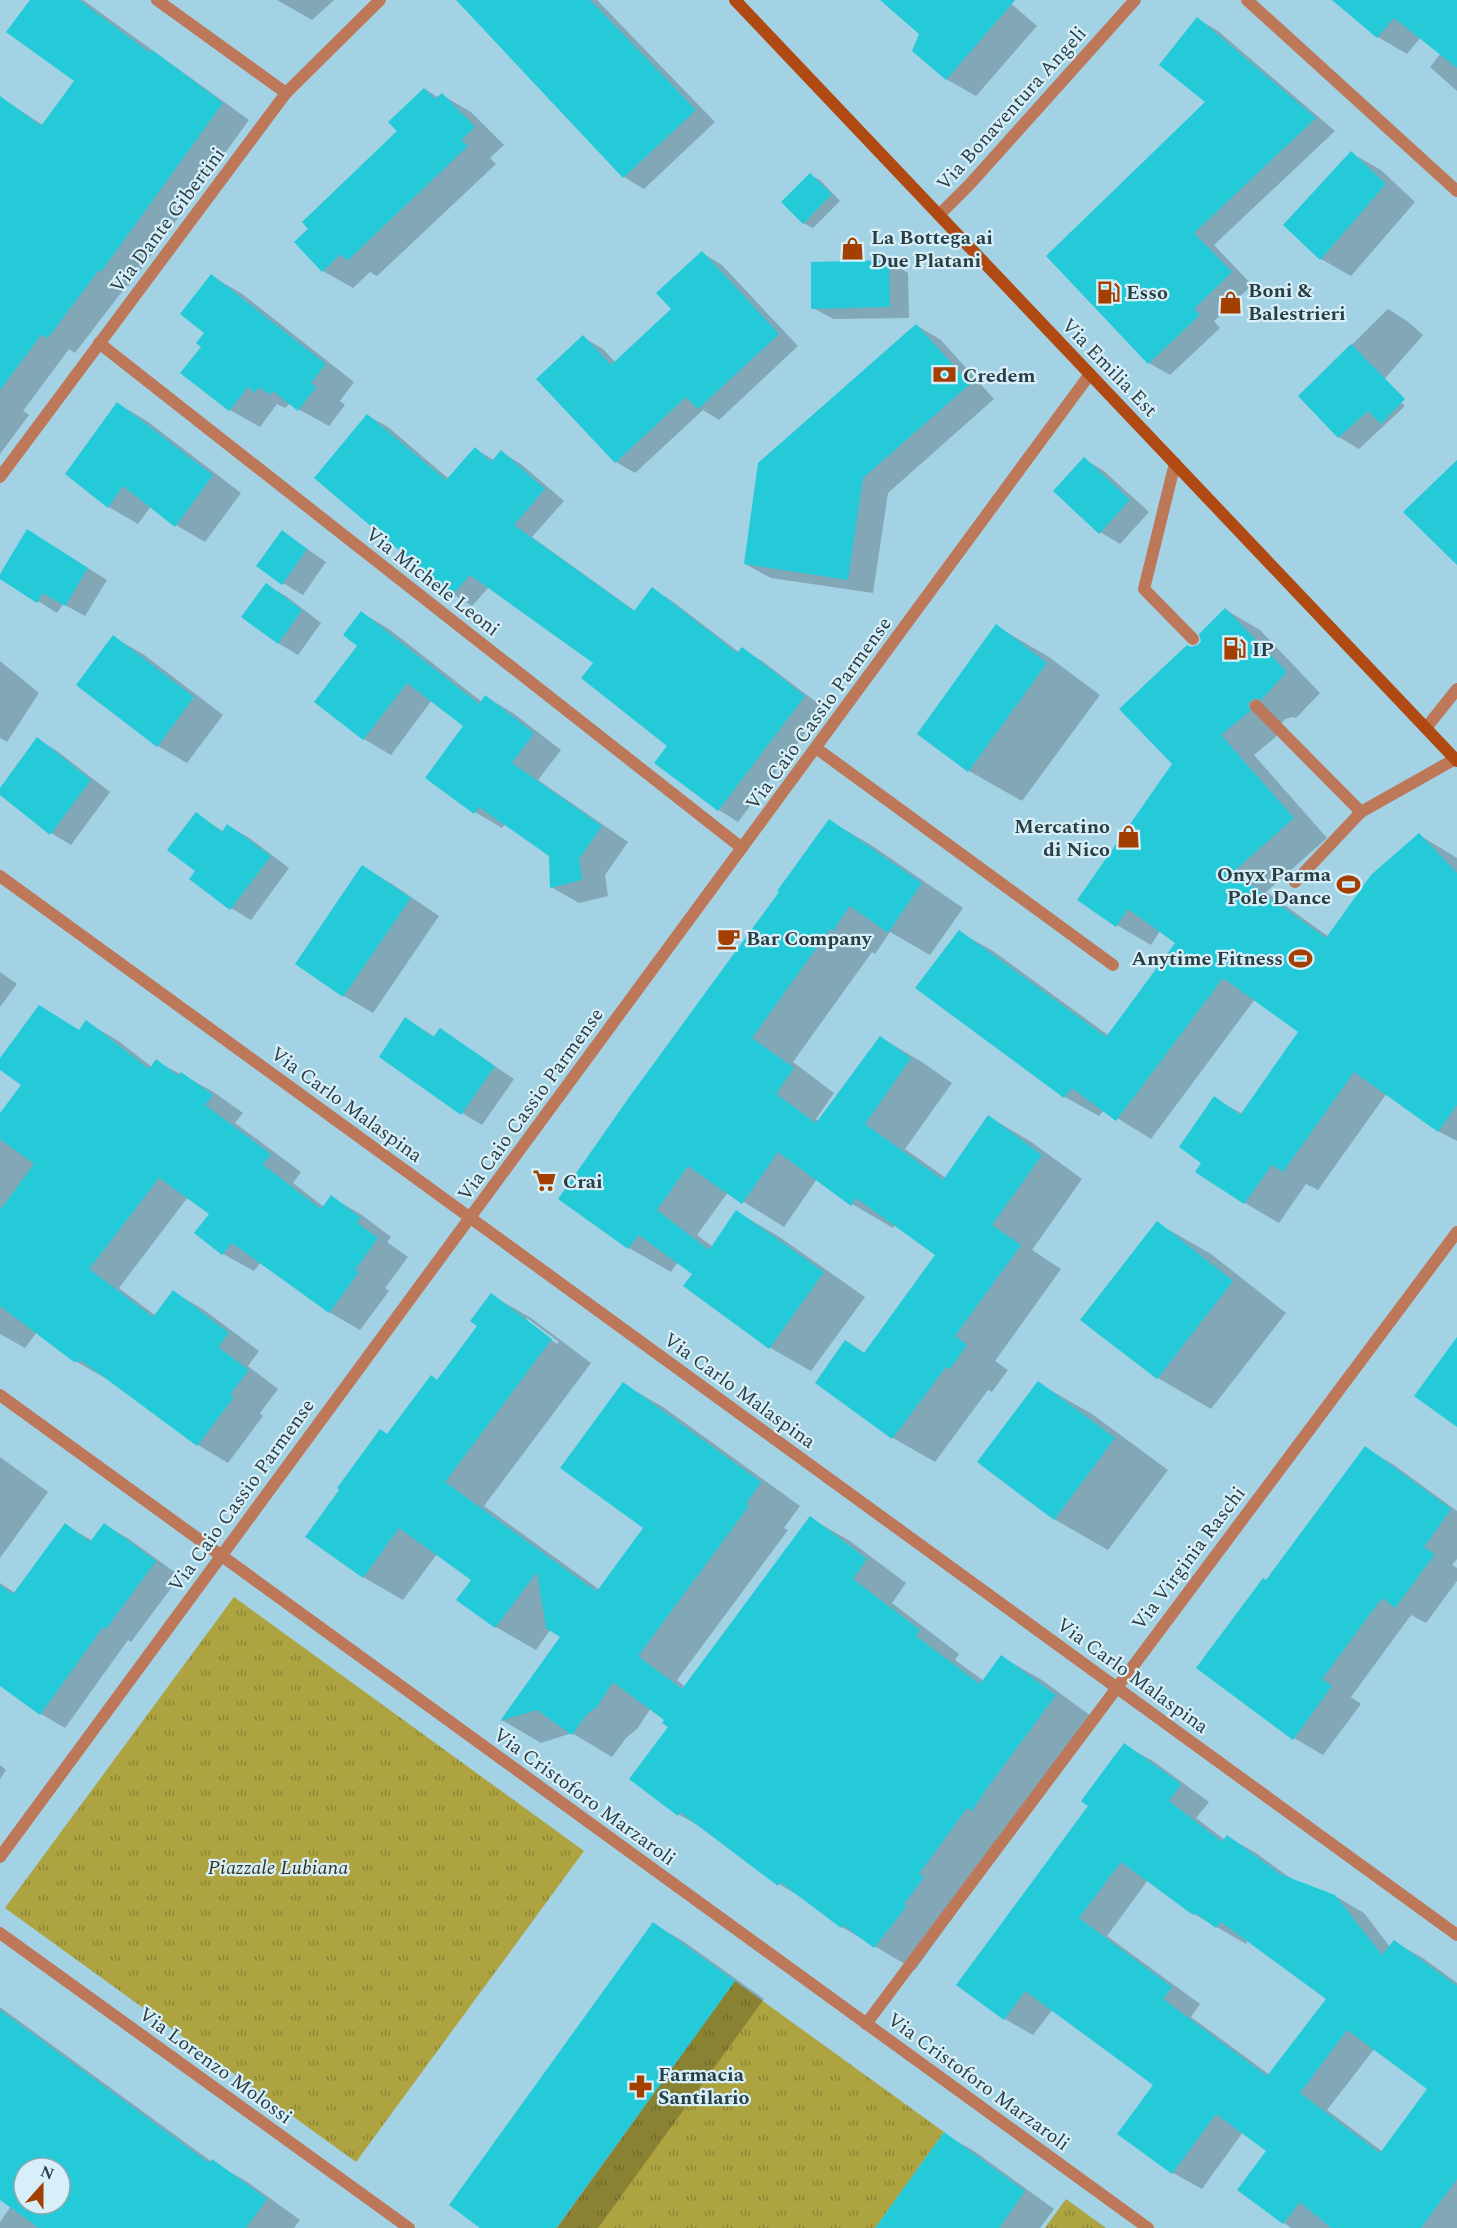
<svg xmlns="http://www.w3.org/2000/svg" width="1457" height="2228" viewBox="0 0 1457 2228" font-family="Spectral,serif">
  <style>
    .grass { fill: url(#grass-tufts) }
    .shadow { fill: #0003; fill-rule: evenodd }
    .building { fill: #24cad8; fill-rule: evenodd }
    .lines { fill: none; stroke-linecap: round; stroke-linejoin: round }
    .service { stroke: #bd785a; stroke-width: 12 }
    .minor { stroke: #bd785a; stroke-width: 12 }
    .secondary { stroke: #b04a12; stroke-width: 12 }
    .labels { text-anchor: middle; stroke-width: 4.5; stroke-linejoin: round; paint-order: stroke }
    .street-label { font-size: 20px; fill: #2a3e45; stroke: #d7eff8 }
    .poi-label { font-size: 20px; font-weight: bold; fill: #2a3e45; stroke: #d7eff8; text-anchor: start }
    .park-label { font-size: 20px; font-style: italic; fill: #34321c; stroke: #d7eff8 }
  </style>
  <defs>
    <pattern id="grass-tufts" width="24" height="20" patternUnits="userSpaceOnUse" patternTransform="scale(1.5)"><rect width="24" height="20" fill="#ada340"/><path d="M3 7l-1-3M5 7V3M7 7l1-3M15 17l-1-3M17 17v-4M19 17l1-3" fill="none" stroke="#8d8637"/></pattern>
  </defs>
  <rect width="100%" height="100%" fill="#a3d2e5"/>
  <!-- grass -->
  <g class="grass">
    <polygon points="234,1597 584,1851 356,2162 5,1908"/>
    <polygon points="735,1981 944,2132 875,2228 557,2228"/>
    <polygon points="1066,2199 1106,2228 1045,2228"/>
  </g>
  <!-- shadow -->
  <g class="shadow">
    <polygon points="32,0 83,0 249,120 129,286 127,285 75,353 69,349 23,411 29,415 0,454 0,97 44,126 76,81"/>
    <polygon points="277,0 334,0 312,20"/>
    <polygon points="476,0 597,0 715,122 644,189 624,177 466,9"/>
    <polygon points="882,0 1007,0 1037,26 976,96 946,79 921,34"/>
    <polygon points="1334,0 1457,0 1457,91 1430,67 1441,53 1421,37 1407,54 1378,37"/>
    <polygon points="1198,19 1218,31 1335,131 1214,245 1252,285 1214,321 1220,328 1170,375 1149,363 1048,256 1208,102"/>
    <polygon points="425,89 439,98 442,95 471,112 504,145 490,158 496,164 377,276 370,272 353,288 323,271 296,242 399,131"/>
    <polygon points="1351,153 1381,170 1415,202 1351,276 1321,259 1285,225"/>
    <polygon points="810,175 820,180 840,201 813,228 803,223"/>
    <polygon points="702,253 722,265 798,346 719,420 703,410 635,473 616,462 583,337 603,349 616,363 673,309"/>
    <polygon points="888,261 908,273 909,318 833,319 813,308"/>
    <polygon points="211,276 241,293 354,382 340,401 345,405 329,426 289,404 285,408 277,404 260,427 230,410 182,373 203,347"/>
    <polygon points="1388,309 1407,321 1423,335 1381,383 1405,406 1359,449 1339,437 1300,396"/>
    <polygon points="916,325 941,340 994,399 888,493 873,593 771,578 745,564"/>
    <polygon points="118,404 147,421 241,493 205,542 176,525 151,506 138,524 109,507"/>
    <polygon points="368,416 388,427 449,479 475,449 494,460 501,452 521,464 564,501 532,537 635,611 653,589 672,601 740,653 742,649 762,661 824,708 738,822 719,810 669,745 595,663 489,587 472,606 453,594"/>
    <polygon points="1084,459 1104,471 1149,512 1120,544 1100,532"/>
    <polygon points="283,532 326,562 303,595 283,583"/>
    <polygon points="48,543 107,580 85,616 63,604 57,613 0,577"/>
    <polygon points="266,585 286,596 321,623 298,655 278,643"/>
    <polygon points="1226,610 1260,630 1320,693 1296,718 1293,717 1285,719 1281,724 1283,731 1254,755 1327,838 1266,892 1329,937 1419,835 1457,858 1457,1141 1438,1131 1387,1093 1318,1190 1306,1184 1279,1223 1245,1203 1203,1163 1215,1098 1242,1114 1300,1031 1255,999 1151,1139 1104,1110 1099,1116 1065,1097 959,932 993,951 1108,1035 1177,943 1160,931 1151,945 1117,925 1174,764 1191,649 1199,647"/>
    <polygon points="362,613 389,629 482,702 486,697 513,713 561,750 538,780 628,842 605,875 608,896 579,903 551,887 550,856 505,824 502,828 475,812 428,777 465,726 432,700 391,755 364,739 359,646"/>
    <polygon points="996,626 1049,657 1100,695 1022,801 969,771"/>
    <polygon points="113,637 143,654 223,715 187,763 158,746 78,685"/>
    <polygon points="0,661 39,693 7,742 0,738"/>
    <polygon points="38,739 57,751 110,792 71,845 51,833"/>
    <polygon points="196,814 224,832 228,826 248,837 289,868 251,920 231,908 197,871"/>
    <polygon points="830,821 871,845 963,908 930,955 890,932 875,954 872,952 793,1062 834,1093 816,1119 819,1121 881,1038 922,1062 952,1083 905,1149 946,1178 989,1117 1030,1141 1082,1179 1032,1250 1061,1269 995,1361 1008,1370 992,1392 988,1390 935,1462 893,1438 817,1382 846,1342 865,1353 937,1255 895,1224 893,1228 852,1204 817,1179 784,1227 728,1192 697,1235 713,1247 737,1212 778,1236 865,1297 811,1371 769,1347 694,1273 678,1262 671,1272 629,1248 560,1198 781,892"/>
    <polygon points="363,867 392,884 439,916 373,1013 344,996 297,964"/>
    <polygon points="0,972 17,984 0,1007"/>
    <polygon points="40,1007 80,1031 86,1022 117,1040 152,1067 156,1061 212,1091 243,1113 235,1123 301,1172 293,1183 324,1207 331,1197 362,1215 391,1237 387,1242 408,1257 385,1288 389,1291 360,1330 329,1312 261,1262 254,1271 223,1254 196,1233 211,1214 188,1197 119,1288 156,1316 174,1292 204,1310 259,1351 248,1366 278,1389 260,1413 263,1416 228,1463 198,1445 107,1379 75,1361 37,1332 25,1348 0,1334 0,1116 23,1085 0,1068 0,1061"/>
    <polygon points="406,1019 435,1037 440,1030 514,1079 482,1125 462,1113"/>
    <polygon points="1157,1223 1211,1254 1286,1313 1211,1409 1158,1378 1082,1320"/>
    <path d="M 491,1295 L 531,1318 L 591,1363 L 484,1506 L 600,1590 L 645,1528 L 623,1384 L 663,1407 L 800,1506 L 784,1528 L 788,1530 L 677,1680 L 685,1687 L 810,1518 L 850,1541 L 906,1583 L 892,1603 L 959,1654 L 955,1660 L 984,1681 L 1002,1657 L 1042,1680 L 1095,1719 L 915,1970 L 842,1927 L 809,1902 L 779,1884 L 708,1831 L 678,1814 L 670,1727 L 666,1719 L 651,1708 L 637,1729 L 626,1738 L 612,1757 L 572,1733 L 541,1743 L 502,1720 L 562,1637 L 551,1629 L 536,1650 L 496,1627 L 458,1600 L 473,1580 L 437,1554 L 403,1600 L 363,1577 L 388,1435 L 438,1381 L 479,1326 ZM 527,1318 L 559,1342 L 557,1344 L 527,1322 Z"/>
    <polygon points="1038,1383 1092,1414 1168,1470 1108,1550 1054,1519"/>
    <polygon points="1365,1448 1394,1465 1457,1511 1457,1559 1452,1565 1457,1568 1457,1581 1426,1623 1411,1615 1351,1697 1361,1704 1323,1755 1294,1738 1266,1582"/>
    <polygon points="0,1457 48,1492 0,1558"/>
    <polygon points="65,1525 93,1541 105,1525 129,1539 180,1576 131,1642 128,1640 65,1728 41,1714 0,1684 0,1583 15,1593"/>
    <path d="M 1124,1745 L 1153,1761 L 1209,1802 L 1196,1818 L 1225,1840 L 1228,1837 L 1256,1853 L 1293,1880 L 1335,1896 L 1364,1913 L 1390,1947 L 1394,1942 L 1423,1958 L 1457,1983 L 1457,2228 L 1291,2228 L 1239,2189 L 1268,2150 L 1243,2132 L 1202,2189 L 1173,2173 L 1119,2134 L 1155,2084 L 1053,2009 L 1033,2035 L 1005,2019 L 1090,1806 ZM 1148,1880 L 1194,1914 L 1246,1944 L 1248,1940 L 1328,1999 L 1270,2075 L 1191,2017 L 1200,2004 L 1107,1936 ZM 1375,2048 L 1430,2089 L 1383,2152 L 1327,2110 Z"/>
    <polygon points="0,1765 6,1770 0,1779"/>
    <polygon points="653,1924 683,1941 764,1999 598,2228 482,2228"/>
    <path d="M 0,2007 L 212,2162 L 246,2181 L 300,2220 L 294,2228 L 0,2228 L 0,2222 L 11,2206 L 0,2198 ZM 24,2168 L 60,2168 L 60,2204 L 24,2204 Z"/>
    <polygon points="944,2134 974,2151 1054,2209 1040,2228 876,2228"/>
  </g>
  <!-- building -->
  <g class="building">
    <polygon points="30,0 79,0 150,53 152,50 223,103 101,272 99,270 47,339 42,334 0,390 0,96 41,126 74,81 6,32"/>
    <polygon points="456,0 590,0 696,110 623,178"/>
    <polygon points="880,0 1015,0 946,80 912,51 919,34"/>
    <polygon points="1332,0 1457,0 1457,68 1394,18 1377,38"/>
    <polygon points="1197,17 1316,118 1194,233 1232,272 1194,309 1200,315 1148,364 1046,256 1205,102 1159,65"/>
    <polygon points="424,88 435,99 442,93 475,127 461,140 468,146 347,261 341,254 322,272 294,242 308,229 302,222 397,131 388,122"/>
    <polygon points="1351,151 1386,184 1320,260 1283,225"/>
    <polygon points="810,173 832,194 803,224 781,202"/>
    <polygon points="702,251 779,334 698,409 686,397 615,463 536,379 583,335 611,365 671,309 656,293"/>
    <polygon points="889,260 890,307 811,309 811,262"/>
    <polygon points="211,274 326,364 311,383 316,387 298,411 273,391 270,395 259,387 255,393 248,387 229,411 180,373 201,347 196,343 204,333 180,314"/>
    <polygon points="916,324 970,384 863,478 848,580 744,564 758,463"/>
    <polygon points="1351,344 1405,399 1381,424 1368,411 1338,438 1298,396"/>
    <polygon points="117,402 213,475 175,527 123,486 108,508 65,474"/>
    <polygon points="367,414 446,480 475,447 491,462 501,450 545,489 514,525 634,611 652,587 737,653 742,647 805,696 718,811 654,763 667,746 581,678 593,663 470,575 452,595 314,478"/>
    <polygon points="1084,457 1130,500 1099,534 1053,491"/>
    <polygon points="1457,460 1457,565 1403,512"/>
    <polygon points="27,529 88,568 65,606 43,593 37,603 0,579 0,574"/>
    <polygon points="282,530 307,549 282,585 256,566"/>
    <polygon points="266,583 302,610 278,644 241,617"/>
    <polygon points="1225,608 1287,672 1261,700 1258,698 1251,700 1248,704 1250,711 1221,735 1294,818 1233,872 1326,938 1371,875 1419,833 1457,873 1457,1105 1438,1132 1354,1072 1283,1172 1272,1165 1244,1204 1195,1172 1201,1163 1179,1147 1214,1096 1240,1115 1298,1032 1223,978 1116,1121 1072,1088 1064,1098 915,988 959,930 1106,1037 1175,943 1128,909 1116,927 1077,900 1172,764 1119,709 1187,645 1191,647 1198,645 1201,641 1199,634"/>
    <polygon points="361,611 479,704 485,695 534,733 512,763 602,826 579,859 582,880 550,888 549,856 479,807 474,814 425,778 463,726 407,683 363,740 314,702 357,646 343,635"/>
    <polygon points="996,624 1047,663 968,772 917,734"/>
    <polygon points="113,635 194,697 157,747 76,685"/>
    <polygon points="37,737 91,780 50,835 0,795 0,788"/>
    <polygon points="196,812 222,832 227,824 271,856 230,910 189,879 195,871 167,850"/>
    <polygon points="829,819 922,883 888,933 850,906 833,931 830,929 752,1038 794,1068 776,1094 816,1123 880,1036 911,1058 865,1124 943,1180 988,1115 1042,1155 992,1225 1021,1245 955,1336 967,1345 950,1369 946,1367 892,1439 815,1383 845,1340 864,1353 935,1255 856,1198 851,1206 778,1152 742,1204 688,1166 657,1210 709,1250 736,1210 824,1272 769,1349 683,1286 692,1274 639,1235 628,1249 558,1199 630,1096 779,892 777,891"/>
    <polygon points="362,865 411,898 343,997 295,964"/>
    <polygon points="39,1005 79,1030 86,1020 149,1069 156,1059 178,1076 181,1072 213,1095 205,1105 271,1154 263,1165 321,1209 331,1195 361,1218 357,1223 378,1238 355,1270 359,1272 329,1313 232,1243 222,1255 194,1233 209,1214 159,1178 89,1269 153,1317 173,1290 229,1333 218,1347 249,1370 230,1394 234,1397 197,1446 82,1361 74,1362 0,1306 0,1210 34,1164 0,1139 0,1113 21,1085 0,1070 0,1058"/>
    <polygon points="405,1017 433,1037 440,1028 495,1066 461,1115 379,1057"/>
    <polygon points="1157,1221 1233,1281 1157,1379 1080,1320"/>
    <polygon points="491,1293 552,1339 445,1482 586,1584 597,1591 643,1528 560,1468 623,1382 761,1482 746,1504 749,1506 638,1656 682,1689 810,1516 867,1559 853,1579 920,1630 916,1636 980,1684 1001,1655 1056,1695 990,1784 972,1811 967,1808 919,1874 924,1877 904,1904 907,1906 874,1948 843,1925 841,1928 780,1882 778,1886 680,1812 678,1816 629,1779 668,1727 662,1723 664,1720 613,1682 597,1707 586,1715 572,1735 537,1710 500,1721 560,1637 546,1628 537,1572 495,1628 456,1600 471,1580 399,1528 363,1578 305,1537 339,1490 337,1488 380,1429 387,1434 431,1375 437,1380 477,1326 470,1321"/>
    <polygon points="1457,1337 1457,1427 1414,1396"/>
    <polygon points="1038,1381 1115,1438 1054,1520 977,1462"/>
    <polygon points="1365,1446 1451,1509 1424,1547 1435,1554 1395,1608 1382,1598 1322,1679 1332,1686 1293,1740 1196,1668 1263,1578 1266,1580"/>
    <polygon points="65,1523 90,1542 104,1523 156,1561 106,1629 103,1627 40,1715 0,1686 0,1585 13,1594"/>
    <path d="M 1124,1743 L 1181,1784 L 1169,1801 L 1222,1842 L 1227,1835 L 1280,1874 L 1335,1895 L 1382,1955 L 1394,1940 L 1457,1986 L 1457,2179 L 1421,2228 L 1331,2228 L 1300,2202 L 1283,2224 L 1237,2190 L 1266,2151 L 1216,2114 L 1172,2174 L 1117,2134 L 1153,2085 L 1025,1991 L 1004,2020 L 956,1985 L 1088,1806 L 1081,1801 ZM 1121,1862 L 1193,1915 L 1195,1913 L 1216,1928 L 1221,1922 L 1326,1999 L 1267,2076 L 1163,1999 L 1172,1987 L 1079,1918 ZM 1347,2030 L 1427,2089 L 1380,2153 L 1300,2093 Z"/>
    <polygon points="653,1922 735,1981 556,2228 480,2228 449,2205"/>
    <path d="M 0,2010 L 209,2163 L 212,2159 L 267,2199 L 246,2228 L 39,2228 L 0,2200 ZM 24,2168 L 60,2168 L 60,2204 L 24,2204 Z"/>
    <polygon points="944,2132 1025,2191 999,2228 875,2228"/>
  </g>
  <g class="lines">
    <!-- service -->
    <g class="service">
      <polyline points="1175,463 1144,589 1193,639"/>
      <polyline points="1256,706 1361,812 1455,759"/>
      <polyline points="1295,882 1361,812"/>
    </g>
    <!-- minor -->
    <g class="minor">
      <polyline points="157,0 286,93"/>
      <polyline points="1247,0 1457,191"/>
      <polyline points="939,215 970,184 1135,0"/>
      <polyline points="99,343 742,848"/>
      <polyline points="0,477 286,93 380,0"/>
      <polyline points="1426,728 1457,689"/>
      <polyline points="816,748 1113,965"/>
      <polyline points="0,876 1457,1935"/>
      <polyline points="0,1395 1148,2228"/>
      <polyline points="0,1857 1090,374"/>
      <polyline points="0,1933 409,2228"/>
      <polyline points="866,2024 1457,1232"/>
    </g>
    <!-- secondary -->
    <polyline class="secondary" points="735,0 1457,761"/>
  </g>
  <!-- icons -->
  <defs>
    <symbol id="shop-bare" viewBox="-9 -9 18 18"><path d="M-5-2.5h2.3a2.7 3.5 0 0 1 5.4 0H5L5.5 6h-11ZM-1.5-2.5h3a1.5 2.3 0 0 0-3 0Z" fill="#a23f01" stroke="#d7eff8" stroke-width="2.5" paint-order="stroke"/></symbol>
    <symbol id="fuel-bare" viewBox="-9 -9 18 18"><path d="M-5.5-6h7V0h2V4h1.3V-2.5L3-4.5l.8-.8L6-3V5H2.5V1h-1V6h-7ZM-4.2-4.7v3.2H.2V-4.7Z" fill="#a23f01" stroke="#d7eff8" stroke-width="2.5" paint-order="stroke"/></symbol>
    <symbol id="bank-bare" viewBox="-9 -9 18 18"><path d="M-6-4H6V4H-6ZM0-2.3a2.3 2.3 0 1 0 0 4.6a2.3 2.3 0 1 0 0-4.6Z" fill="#a23f01" stroke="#d7eff8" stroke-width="2.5" paint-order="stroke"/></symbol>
    <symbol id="stadium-bare" viewBox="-9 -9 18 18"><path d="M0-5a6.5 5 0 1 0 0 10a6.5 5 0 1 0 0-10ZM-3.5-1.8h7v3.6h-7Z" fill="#a23f01" stroke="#d7eff8" stroke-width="2.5" paint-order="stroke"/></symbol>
    <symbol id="cafe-bare" viewBox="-9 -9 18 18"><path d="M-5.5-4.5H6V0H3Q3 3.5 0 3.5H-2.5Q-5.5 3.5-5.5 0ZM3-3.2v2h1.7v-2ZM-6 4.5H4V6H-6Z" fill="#a23f01" stroke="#d7eff8" stroke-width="2.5" paint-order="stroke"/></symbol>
    <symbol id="supermarket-bare" viewBox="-9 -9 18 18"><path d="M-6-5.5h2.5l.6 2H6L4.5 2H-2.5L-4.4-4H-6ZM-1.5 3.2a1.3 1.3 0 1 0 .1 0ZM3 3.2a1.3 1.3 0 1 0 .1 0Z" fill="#a23f01" stroke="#d7eff8" stroke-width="2.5" paint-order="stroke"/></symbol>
    <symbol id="pharmacy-bare" viewBox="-9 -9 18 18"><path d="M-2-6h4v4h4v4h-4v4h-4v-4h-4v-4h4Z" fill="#a23f01" stroke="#d7eff8" stroke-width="2.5" paint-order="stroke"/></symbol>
  </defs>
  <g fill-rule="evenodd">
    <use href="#shop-bare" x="836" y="232" width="33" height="33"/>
    <use href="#fuel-bare" x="1092" y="276" width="33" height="33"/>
    <use href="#shop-bare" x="1214" y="286" width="33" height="33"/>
    <use href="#bank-bare" x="928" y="358" width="33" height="33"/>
    <use href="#fuel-bare" x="1218" y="632" width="33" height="33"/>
    <use href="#shop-bare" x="1112" y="820" width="33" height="33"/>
    <use href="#stadium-bare" x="1332" y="868" width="33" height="33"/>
    <use href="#cafe-bare" x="712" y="922" width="33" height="33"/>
    <use href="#stadium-bare" x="1284" y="942" width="33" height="33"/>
    <use href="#supermarket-bare" x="528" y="1164" width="33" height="33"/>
    <use href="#pharmacy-bare" x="624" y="2070" width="33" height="33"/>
  </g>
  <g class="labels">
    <!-- street labels -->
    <g class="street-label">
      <text transform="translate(1011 108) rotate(-48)" y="7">Via Bonaventura Angeli</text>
      <text transform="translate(167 220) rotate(-53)" y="7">Via Dante Gibertini</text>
      <text transform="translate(1110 367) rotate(46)" y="7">Via Emilia Est</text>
      <text transform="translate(433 581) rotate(38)" y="7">Via Michele Leoni</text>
      <text transform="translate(818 713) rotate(-54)" y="7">Via Caio Cassio Parmense</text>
      <text transform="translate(347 1104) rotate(36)" y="7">Via Carlo Malaspina</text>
      <text transform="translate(530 1104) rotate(-54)" y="7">Via Caio Cassio Parmense</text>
      <text transform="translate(740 1390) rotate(36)" y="7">Via Carlo Malaspina</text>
      <text transform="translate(241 1495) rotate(-54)" y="7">Via Caio Cassio Parmense</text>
      <text transform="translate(1188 1558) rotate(-53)" y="7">Via Virginia Raschi</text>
      <text transform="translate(1133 1675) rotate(36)" y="7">Via Carlo Malaspina</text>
      <text transform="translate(585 1796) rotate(36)" y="7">Via Cristoforo Marzaroli</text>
      <text transform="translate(216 2065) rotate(36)" y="7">Via Lorenzo Molossi</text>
      <text transform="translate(979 2081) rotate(36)" y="7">Via Cristoforo Marzaroli</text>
    </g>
    <!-- poi labels -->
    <g class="poi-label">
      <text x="871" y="244">La Bottega ai<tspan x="871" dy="23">Due Platani</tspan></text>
      <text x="1248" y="297">Boni &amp;<tspan x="1248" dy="23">Balestrieri</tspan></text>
      <text x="1126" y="299">Esso</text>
      <text x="963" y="382">Credem</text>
      <text x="1252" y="656">IP</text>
      <text x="1110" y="833" text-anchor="end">Mercatino<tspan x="1110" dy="23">di Nico</tspan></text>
      <text x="1331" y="881" text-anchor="end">Onyx Parma<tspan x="1331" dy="23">Pole Dance</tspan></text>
      <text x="746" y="945">Bar Company</text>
      <text x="1283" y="965" text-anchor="end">Anytime Fitness</text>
      <text x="563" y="1188">Crai</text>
      <text x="658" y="2081">Farmacia<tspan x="658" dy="23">Santilario</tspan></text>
    </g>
    <!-- park labels -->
    <g class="park-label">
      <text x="278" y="1874">Piazzale Lubiana</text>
    </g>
  </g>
  <!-- north arrow -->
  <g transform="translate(42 2186) rotate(21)"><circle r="28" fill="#d7eff8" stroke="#92a8b0" stroke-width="1.5"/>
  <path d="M0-4.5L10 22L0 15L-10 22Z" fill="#a23f01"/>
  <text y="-9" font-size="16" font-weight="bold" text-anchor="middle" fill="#2a3e45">N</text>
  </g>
</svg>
